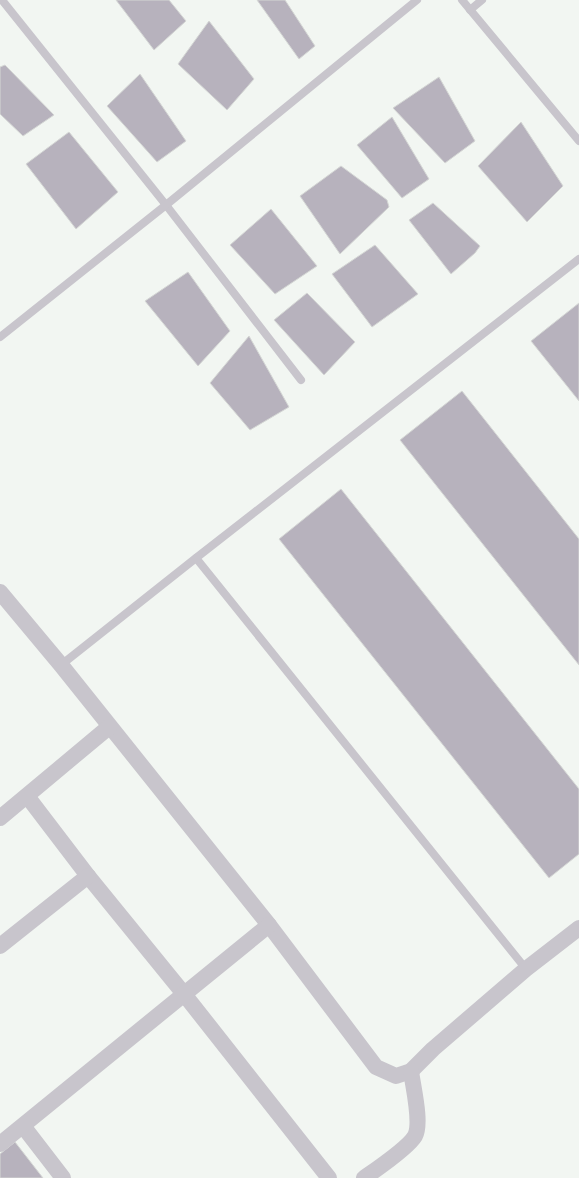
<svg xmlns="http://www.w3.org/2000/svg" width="579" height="1178" viewBox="0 0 579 1178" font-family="Roboto,sans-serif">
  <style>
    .building { fill: #b7b2bd; stroke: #d5d7d5 }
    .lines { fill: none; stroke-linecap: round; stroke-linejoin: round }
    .lane { stroke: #c8c5cc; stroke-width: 8 }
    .street { stroke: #c8c5cc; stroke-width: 16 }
  </style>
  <rect width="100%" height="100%" fill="#f2f6f2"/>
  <!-- building -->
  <g class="building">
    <polygon points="116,0 169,0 186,21 154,50"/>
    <polygon points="257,0 285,0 315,46 299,59"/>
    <polygon points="209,21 254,79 227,110 178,64"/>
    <polygon points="5,65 54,115 23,136 0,114 0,67"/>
    <polygon points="140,74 186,141 157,162 107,106"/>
    <polygon points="439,77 475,141 445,163 393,108"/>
    <polygon points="392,117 429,179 402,198 357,145"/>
    <polygon points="521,122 563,186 527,222 478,166"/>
    <polygon points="69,132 118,192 76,229 26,164"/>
    <polygon points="341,166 387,200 389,207 340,254 300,196"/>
    <polygon points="433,203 480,246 475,253 451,274 409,220"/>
    <polygon points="271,209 317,266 275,294 230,245"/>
    <polygon points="375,245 418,294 372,327 332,274"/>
    <polygon points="188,272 230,331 198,366 145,301"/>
    <polygon points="307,293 355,342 324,375 274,320"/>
    <polygon points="579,303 579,401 531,341"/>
    <polygon points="249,336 289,407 250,430 210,383"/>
    <polygon points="462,391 579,539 579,665 400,440"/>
    <polygon points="341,489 579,789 579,854 549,878 279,539"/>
    <polygon points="15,1142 43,1178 0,1178 0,1154"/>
  </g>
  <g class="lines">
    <!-- lane -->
    <g class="lane">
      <polyline points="2,0 166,205 301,380"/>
      <polyline points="462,0 579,141"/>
      <polyline points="470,10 482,0"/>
      <polyline points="0,337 166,205 417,0"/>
      <polyline points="196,558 526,969"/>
      <polyline points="61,665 196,558 579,259"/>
    </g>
    <!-- street -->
    <g class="street">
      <polyline points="0,592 61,665 269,925 376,1067 396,1076 411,1071 433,1049 526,969 579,928"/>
      <polyline points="27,796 88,876 184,994 329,1178"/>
      <polyline points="0,818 109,727"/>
      <polyline points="0,946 88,876"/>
      <polyline points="23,1126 63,1178"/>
      <polyline points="0,1144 269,925"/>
      <path d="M 364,1178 C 377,1169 408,1148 415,1136 C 422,1123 413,1087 411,1071"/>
    </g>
  </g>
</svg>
